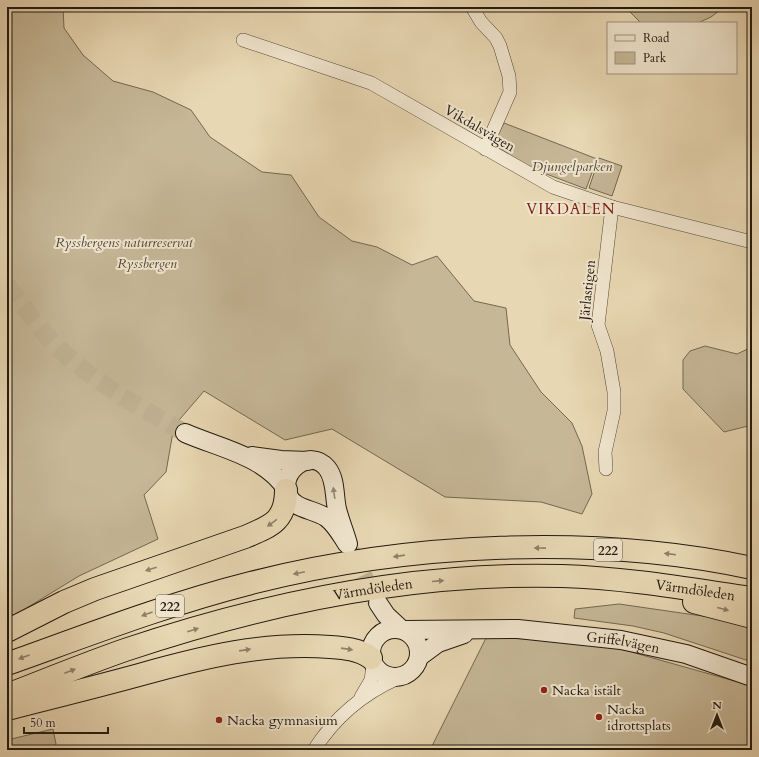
<svg xmlns="http://www.w3.org/2000/svg" width="759" height="757" viewBox="0 0 759 757" font-family="Cardo,serif">
  <style>
    .green { fill: #c6b797; stroke: #736852 }
    .lines { fill: none; stroke-linecap: round; stroke-linejoin: round }
    .secondary-tunnel { stroke: #c0b192; stroke-width: 18; stroke-dasharray: 18 9; stroke-linecap: butt }
    .street-casing { stroke: #524837; stroke-width: 14 }
    .secondary-casing { stroke: #20180e; stroke-width: 20 }
    .highway-casing { stroke: #20180e; stroke-width: 24 }
    .street { stroke: #f0e5ce; stroke-width: 13 }
    .secondary { stroke: #f0e5ce; stroke-width: 18 }
    .highway { stroke: #e8d7b3; stroke-width: 22 }
    .oneway { fill: #928978 }
    .oneway2 { fill: #8e8169 }
    .poi-dot { fill: #8f2418; stroke: #f0e5ce; stroke-width: 1.5 }
    .labels { text-anchor: middle; stroke-width: 4; stroke-linejoin: round; paint-order: stroke }
    .shield { fill: #f0e5ce; stroke: #5e5648; stroke-width: 1 }
    .shield-label { font-size: 13px; font-weight: bold; fill: #20180e }
    .street-label { font-size: 14px; fill: #20180e; stroke: #f0e5ce }
    .park-label { font-size: 14px; font-style: italic; fill: #524837; stroke: #f0e5ce }
    .poi-label { font-size: 14px; fill: #20180e; stroke: #f0e5ce; text-anchor: start }
    .neighbourhood-label { font-size: 15px; letter-spacing: 1px; fill: #7a1f14; stroke: #f0e5ce }
  </style>
  <rect width="100%" height="100%" fill="#e8d7b3"/>
  <filter id="stains"><feTurbulence type="fractalNoise" baseFrequency=".005" numOctaves="4"/><feColorMatrix values="0 0 0 0 .2 0 0 0 0 .09 0 0 0 0 .02 0 0 0 .5 -.17"/></filter>
  <radialGradient id="worn" r=".72"><stop offset=".6" stop-color="#630" stop-opacity="0"/><stop offset="1" stop-color="#630" stop-opacity=".3"/></radialGradient>
  <!-- green -->
  <g class="green">
    <polygon points="7,7 63,7 64,28 83,55 113,81 153,92 191,110 210,137 262,172 291,175 319,217 352,241 377,247 412,265 437,256 474,301 506,308 510,345 541,392 572,423 582,446 592,494 582,514 541,502 445,497 332,429 285,440 204,391 174,426 166,472 144,495 158,539 79,576 7,620"/>
    <polygon points="625,7 724,7 711,17 698,23 641,23"/>
    <polygon points="504,123 597,159 586,189 528,167 495,148 494,142"/>
    <polygon points="599,158 622,166 612,196 589,188"/>
    <polygon points="705,346 737,354 752,347 752,425 724,432 683,389 683,360 690,351"/>
    <polygon points="619,604 730,620 752,626 752,662 664,633 633,626 574,618 575,609"/>
    <polygon points="486,638 541,639 621,649 752,686 752,750 437,750 431,748"/>
    <polygon points="53,729 56,744 53,750 7,750 7,740"/>
  </g>
  <g class="lines">
    <!-- secondary-tunnel -->
    <g class="secondary-tunnel">
      <path d="M 7,285 C 20,301 32,319 46,335 C 84,378 137,405 185,433"/>
      <polyline points="351,551 376,601"/>
    </g>
    <defs>
      <g id="street">
        <polyline points="472,7 481,22 496,38 500,46 509,76 510,92 485,149"/>
        <polyline points="243,40 371,83 553,187 612,207 752,242"/>
        <polyline points="606,469 605,452 614,411 614,392 607,351 598,325 612,207"/>
        <polyline points="361,697 371,680 373,666"/>
        <path d="M 314,750 C 334,718 364,693 398,678"/>
      </g>
      <g id="secondary">
        <path d="M 185,433 C 219,448 265,456 286,489"/>
        <polyline points="252,456 281,460 308,461"/>
        <path d="M 347,544 C 341,535 336,525 327,518 C 315,509 294,510 288,495 C 278,472 310,447 327,468 C 336,479 334,496 337,509 C 340,521 345,533 348,544"/>
        <polyline points="378,603 386,615 401,629"/>
        <circle cx="395" cy="653" r="24"/>
        <path id="s1" d="M 404,630 L 518,629 L 621,640 L 686,654 L 752,677"/>
        <polyline points="419,657 438,643 464,634"/>
      </g>
      <g id="highway">
        <polyline points="694,602 752,617"/>
        <path d="M 7,631 L 64,602 L 95,589 L 245,537 C 271,526 286,521 286,490"/>
        <path d="M 7,664 C 88,635 168,604 251,583 C 407,543 594,534 752,568"/>
        <path id="s2" d="M 7,695 C 46,680 85,664 125,650 C 265,603 414,572 562,576 C 626,578 689,589 752,598"/>
        <path d="M 7,709 C 51,698 95,687 139,675 C 203,657 264,642 330,647 C 344,648 359,649 371,658"/>
      </g>
    </defs>
    <!-- street casing -->
    <use href="#street" class="street-casing"/>
    <!-- secondary casing -->
    <use href="#secondary" class="secondary-casing"/>
    <!-- highway casing -->
    <use href="#highway" class="highway-casing"/>
    <!-- street -->
    <use href="#street" class="street"/>
    <!-- secondary -->
    <use href="#secondary" class="secondary"/>
    <!-- highway -->
    <use href="#highway" class="highway"/>
  </g>
  <!-- one-way arrows -->
  <defs><path id="oneway-solid" d="M-6-.8H1V-3.2L6.5 0L1 3.2V.8H-6Z"/></defs>
  <use class="oneway" href="#oneway-solid" transform="translate(334 493) rotate(-98)"/>
  <g class="oneway2">
    <use href="#oneway-solid" transform="translate(272 523) rotate(144)"/>
    <use href="#oneway-solid" transform="translate(540 548) rotate(-179)"/>
    <use href="#oneway-solid" transform="translate(670 554) rotate(-173)"/>
    <use href="#oneway-solid" transform="translate(399 556) rotate(172)"/>
    <use href="#oneway-solid" transform="translate(151 569) rotate(162)"/>
    <use href="#oneway-solid" transform="translate(299 573) rotate(168)"/>
    <use href="#oneway-solid" transform="translate(438 581) rotate(-5)"/>
    <use href="#oneway-solid" transform="translate(723 609) rotate(15)"/>
    <use href="#oneway-solid" transform="translate(147 614) rotate(160)"/>
    <use href="#oneway-solid" transform="translate(193 630) rotate(-17)"/>
    <use href="#oneway-solid" transform="translate(347 649) rotate(8)"/>
    <use href="#oneway-solid" transform="translate(245 650) rotate(-8)"/>
    <use href="#oneway-solid" transform="translate(24 657) rotate(160)"/>
    <use href="#oneway-solid" transform="translate(70 671) rotate(-21)"/>
  </g>
  <!-- markers -->
  <g class="poi-dot">
    <circle cx="544" cy="690" r="4"/>
    <circle cx="599" cy="717" r="4"/>
    <circle cx="219" cy="720" r="4"/>
  </g>
  <g class="labels">
    <!-- shield labels -->
    <g class="shield">
      <rect x="594" y="539" width="28" height="22" rx="3"/>
      <rect x="156" y="595" width="28" height="22" rx="3"/>
    </g>
    <g class="shield-label">
      <text x="608" y="555">222</text>
      <text x="170" y="611">222</text>
    </g>
    <!-- street labels -->
    <g class="street-label">
      <text transform="translate(480 128) rotate(30)" y="5">Vikdalsvägen</text>
      <text transform="translate(587 290) rotate(-84)" y="5">Järlastigen</text>
      <text dy="5" stroke="none"><textPath href="#s2" startOffset="382">Värmdöleden</textPath></text>
      <text dy="5" stroke="none"><textPath href="#s2" startOffset="706">Värmdöleden</textPath></text>
      <text dy="5" stroke="none"><textPath href="#s1" startOffset="220">Griffelvägen</textPath></text>
    </g>
    <!-- park labels -->
    <g class="park-label">
      <text x="572" y="171">Djungelparken</text>
      <text x="124" y="247">Ryssbergens naturreservat</text>
      <text x="147" y="268">Ryssbergen</text>
    </g>
    <!-- poi labels -->
    <g class="poi-label">
      <text x="552" y="695">Nacka istält</text>
      <text x="607" y="714">Nacka<tspan x="607" dy="16">idrottsplats</tspan></text>
      <text x="227" y="725">Nacka gymnasium</text>
    </g>
    <!-- neighbourhood labels -->
    <g class="neighbourhood-label">
      <text x="571" y="214">VIKDALEN</text>
    </g>
  </g>
  <!-- margin -->
  <rect width="759" height="757" fill="none" stroke="#e8d7b3" stroke-width="24"/>
  <rect x="8" y="8" width="743" height="741" fill="none" stroke="#20180e" stroke-width="2"/>
  <rect x="12" y="12" width="735" height="733" fill="none" stroke="#20180e"/>
  <!-- legend -->
  <rect x="607" y="22" width="130" height="52" fill="#f0e5ce" stroke="#9d9381"/>
  <rect x="615" y="35" width="20" height="6" fill="#f0e5ce" stroke="#9d9381"/>
  <text x="643" y="42" font-size="12" fill="#20180e">Road</text>
  <rect x="615" y="52" width="20" height="12" fill="#c6b797" stroke="#9d9381"/>
  <text x="643" y="62" font-size="12" fill="#20180e">Park</text>
  <!-- north arrow -->
  <g transform="translate(717 715)" stroke="#f0e5ce" stroke-width="3" paint-order="stroke">
  <path d="M0-3L7 15L0 10L-7 15Z" fill="#20180e"/>
  <text y="-6" font-size="11" font-weight="bold" text-anchor="middle" fill="#20180e">N</text>
  </g>
  <!-- scale -->
  <path d="M24 727v6h84v-6" fill="none" stroke="#20180e" stroke-width="2"/>
  <text x="30" y="727" font-size="12" fill="#20180e" stroke="#f0e5ce" stroke-width="3" paint-order="stroke">50 m</text>
  <rect width="100%" height="100%" filter="url(#stains)"/>
  <rect width="100%" height="100%" fill="url(#worn)"/>
</svg>
